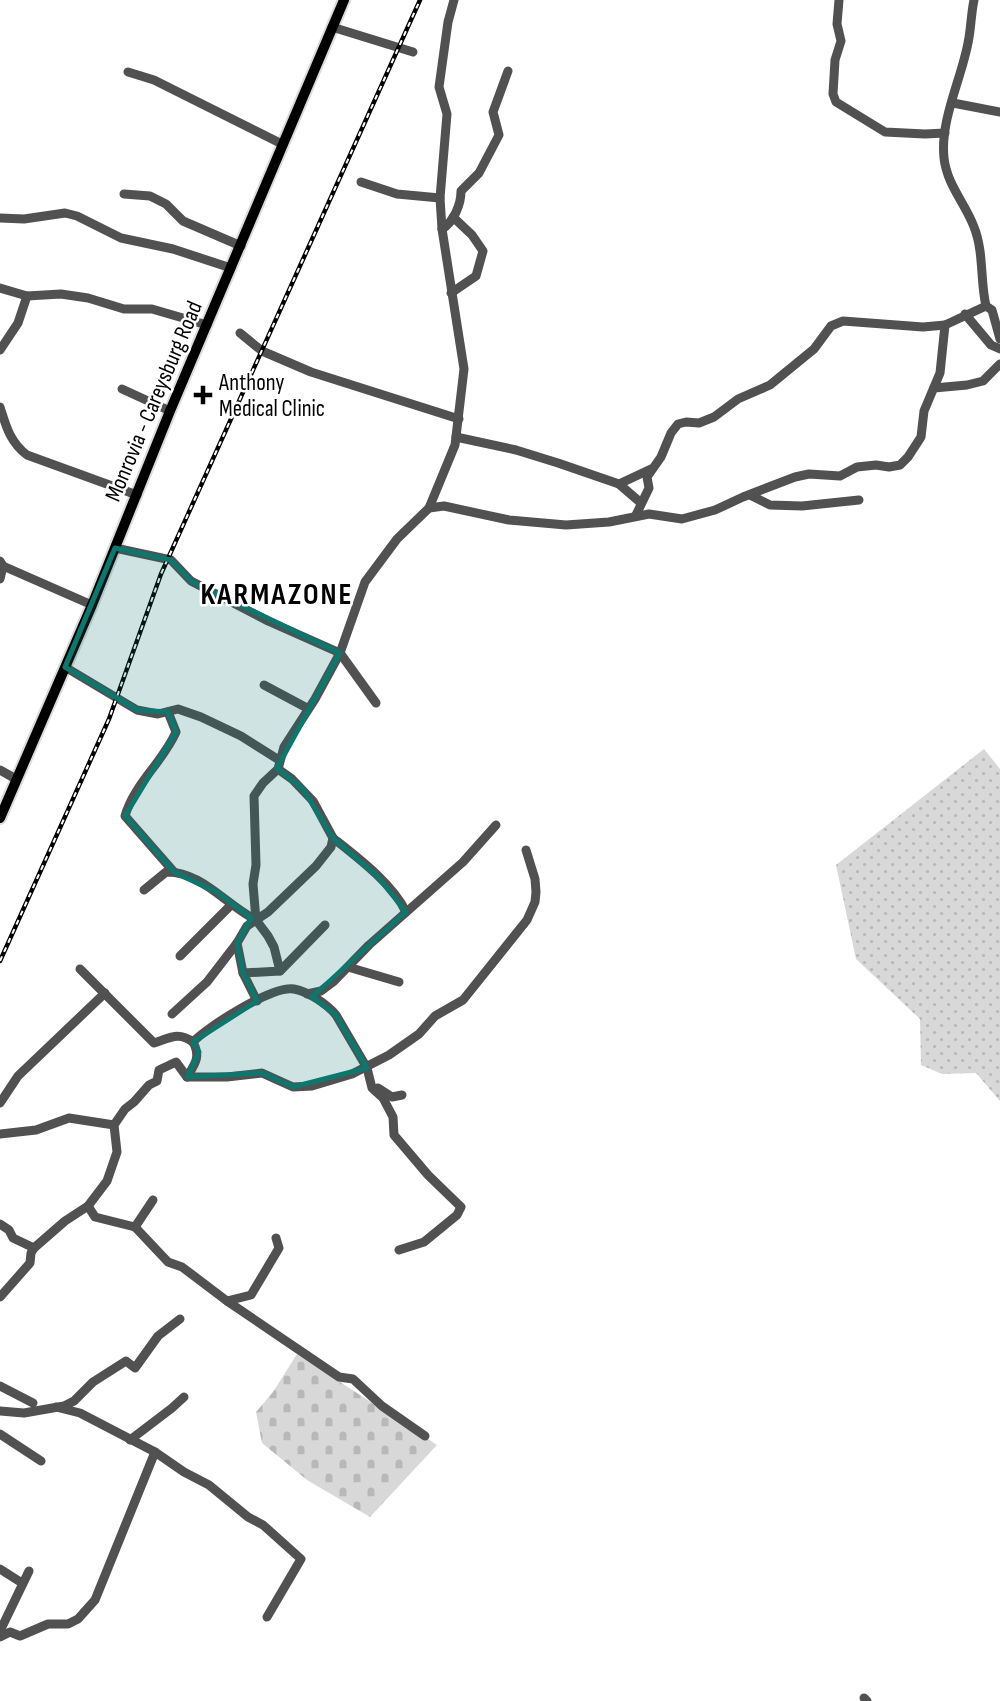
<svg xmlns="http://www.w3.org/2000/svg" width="1000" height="1701" viewBox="0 0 1000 1701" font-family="'Sofia Sans Condensed',sans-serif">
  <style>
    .grass { fill: url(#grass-dots) }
    .cemetery { fill: url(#cemetery-stones) }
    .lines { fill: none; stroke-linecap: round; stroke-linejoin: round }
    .major-casing { stroke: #dbdbdb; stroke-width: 14 }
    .minor { stroke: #515151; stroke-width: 9 }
    .major { stroke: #000; stroke-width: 10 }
    .rail-casing { stroke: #000; stroke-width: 4.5 }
    .rail { stroke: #fff; stroke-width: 2; stroke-dasharray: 5; stroke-linecap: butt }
    .marked { fill: #0f766e; fill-opacity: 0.2; stroke: #0f766e; stroke-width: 5; stroke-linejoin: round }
    .poi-dot { fill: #000; stroke: #fff; stroke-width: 2.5 }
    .labels { text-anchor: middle; stroke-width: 5; stroke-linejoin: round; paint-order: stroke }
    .poi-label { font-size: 23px; fill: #000; stroke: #fff; text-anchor: start }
    .street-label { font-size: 23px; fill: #000; stroke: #fff }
    .district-label { font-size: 30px; font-weight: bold; letter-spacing: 2px; fill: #000; stroke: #fff }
  </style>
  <defs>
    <pattern id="grass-dots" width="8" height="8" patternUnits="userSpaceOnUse" patternTransform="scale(1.75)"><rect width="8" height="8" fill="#d8d8d8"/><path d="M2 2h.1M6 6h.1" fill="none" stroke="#b8b8b8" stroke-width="1.8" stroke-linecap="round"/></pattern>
    <pattern id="cemetery-stones" width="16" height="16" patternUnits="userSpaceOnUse" patternTransform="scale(1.75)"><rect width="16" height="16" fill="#d8d8d8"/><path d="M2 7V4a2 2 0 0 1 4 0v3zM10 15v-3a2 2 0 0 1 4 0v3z" fill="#b8b8b8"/></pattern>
  </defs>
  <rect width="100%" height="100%" fill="#fff"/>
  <!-- grass -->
  <polygon class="grass" points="984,749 1000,769 1000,1101 976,1073 942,1074 921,1065 920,1019 856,959 836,865"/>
  <!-- cemetery -->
  <polygon class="cemetery" points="297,1354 437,1445 370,1517 307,1480 262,1443 256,1412 273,1392"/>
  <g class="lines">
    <defs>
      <polyline id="major" points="0,818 92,605 170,411 344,0"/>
    </defs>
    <!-- major casing -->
    <use href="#major" class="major-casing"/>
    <!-- minor -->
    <g class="minor">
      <polyline points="839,0 837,24 841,41 835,60 833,94 836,102 885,132 925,134 945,133"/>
      <path d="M 974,0 C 971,14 971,29 968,43 C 961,80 940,120 944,158 C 947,185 965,203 974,227 C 984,252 980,280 986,306 L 992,310 L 1000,339"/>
      <polyline points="332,27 413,52"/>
      <polyline points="128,72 154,80 282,144"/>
      <polyline points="953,103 1000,112"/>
      <polyline points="361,182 397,194 440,198"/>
      <polyline points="124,194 150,196 166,204 183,221 241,246"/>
      <polyline points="0,218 24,219 65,213 77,216 121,238 173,249 231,268"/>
      <path d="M 442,229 C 454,222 461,204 461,191 L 479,173 L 499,135 L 493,112 L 508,71"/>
      <polyline points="0,288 27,296 61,294 88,298 124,309 152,309 207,325"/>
      <polyline points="451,293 476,276 483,251 472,235 453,217"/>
      <polyline points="965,314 991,345 1000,349"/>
      <polyline points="240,333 262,351 311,372 459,419"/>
      <polyline points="0,350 18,323 27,296"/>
      <polyline points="934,388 967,385 983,381 1000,364"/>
      <polyline points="122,389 170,411"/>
      <path d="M 0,407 C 6,426 10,442 27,455 L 137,495"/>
      <polyline points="456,437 516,450 558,463 619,484 641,503"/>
      <polyline points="619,484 651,469"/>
      <polyline points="750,495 770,505 802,506 859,500"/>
      <polyline points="429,508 444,506 509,520 566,525 609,522 649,514 682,519 715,510 743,497 795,477 809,474 840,476 857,467 876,465 889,467 900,465 908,457 921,437 924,411 940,373 945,325 986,306"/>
      <polyline points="636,515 649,488 647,477 661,457 671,433 678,424 686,422 699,423 714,417 738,399 770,385 814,349 831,326 843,321 923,327 945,325"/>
      <polyline points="115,548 171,560 191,581 268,621 340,653 376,703"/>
      <polyline points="0,561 3,566 0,579"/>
      <polyline points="3,566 92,605"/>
      <polyline points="65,667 137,710 158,714 178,709 201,717 241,736 279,760"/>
      <polyline points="264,685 307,708"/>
      <path d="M 168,712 L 176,732 C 163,762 134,784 125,816 L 174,872"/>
      <polyline points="0,770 16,779"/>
      <path d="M 333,838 C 357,857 393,884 406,912"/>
      <path d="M 144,890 L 166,872 C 201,871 226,905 256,920"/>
      <polyline points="180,956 230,906"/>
      <polyline points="348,967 399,982"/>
      <path d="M 80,969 L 154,1043 C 170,1038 178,1031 193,1042"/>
      <polyline points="280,971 325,925"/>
      <polyline points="243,973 237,943 247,926 268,912 316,866 331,847 333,838 313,801 292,779 278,769"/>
      <polyline points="307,994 321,991 333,982 369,945 463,862 496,825"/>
      <polyline points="257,1001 243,973 280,971 274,947 268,936 256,920 253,884 256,865 254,796 263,783 278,769 284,747 315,699 340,653 365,582 397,539 429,508 455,445 464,369 442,229 440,198 447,114 439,87 448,22 454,0"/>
      <polyline points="172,1014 207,982 237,943"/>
      <polyline points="187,1077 227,1077 262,1073 293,1087 312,1086 352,1074 389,1055 419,1034 435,1016 463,1000 527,920 535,902 536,892 535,879 526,850"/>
      <polyline points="378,1088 392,1097 402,1095"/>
      <polyline points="0,1103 18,1076 105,993"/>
      <polyline points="0,1134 36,1130 69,1118 114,1125"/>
      <polyline points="88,1206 95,1217 135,1227 168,1262 182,1267 227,1301 339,1377 353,1379 382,1406 425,1436"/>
      <path d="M 0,1224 L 9,1230 L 13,1238 L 34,1248 L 65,1221 L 88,1206 L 107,1181 L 117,1152 L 114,1125 L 125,1109 L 134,1102 L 149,1085 L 157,1081 L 159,1070 L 176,1062 L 187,1077 C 195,1064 201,1057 193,1042 C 207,1027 273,985 294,989 C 309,992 327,1004 336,1015 L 367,1068 L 372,1088 L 383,1098 L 393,1117 L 394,1135 L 428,1175 L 461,1207 L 457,1215 L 424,1242 L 399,1250"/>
      <polyline points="135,1227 153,1200"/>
      <polyline points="0,1297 30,1263 31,1253 34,1248"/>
      <polyline points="227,1301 251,1295 279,1248 276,1238"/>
      <polyline points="0,1386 33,1403"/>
      <polyline points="56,1407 80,1413 155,1452 184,1472 209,1485 248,1517 263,1525 301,1559 267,1617"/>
      <polyline points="0,1411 24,1413 64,1406 74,1401 93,1382 126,1361 135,1368 158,1336 180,1319"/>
      <polyline points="0,1434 41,1461"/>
      <polyline points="130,1440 172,1408 184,1397"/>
      <polyline points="0,1569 22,1583"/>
      <polyline points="0,1631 29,1571"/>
      <polyline points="0,1637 10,1632 20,1636 48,1624 68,1624 78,1619 95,1600 155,1452"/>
      <polyline points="864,1698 867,1701"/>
    </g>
    <!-- major -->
    <use href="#major" class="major"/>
    <defs>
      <polyline id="rail" points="0,961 109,719 161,574 420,0"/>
    </defs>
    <!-- rail casing -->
    <use href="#rail" class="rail-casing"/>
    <!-- rail -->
    <use href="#rail" class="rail"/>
  </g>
  <!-- marked area -->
  <path class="marked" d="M 115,548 L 171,560 L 191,581 L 340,653 L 277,768 L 303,789 L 333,838 L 378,877 L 406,912 L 312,997 L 336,1015 L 367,1068 L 293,1087 L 262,1073 L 187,1077 L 199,1052 L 193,1042 L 257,1001 L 243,973 L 237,943 L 251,918 L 218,893 L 174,872 L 125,816 L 176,732 L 168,712 L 137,710 L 65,667 Z"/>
  <!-- markers -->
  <path class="poi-dot" d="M199.5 384.5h7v7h7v7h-7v7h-7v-7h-7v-7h7z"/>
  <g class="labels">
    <!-- poi labels -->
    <g class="poi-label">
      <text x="219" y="390">Anthony<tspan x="219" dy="26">Medical Clinic</tspan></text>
    </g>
    <!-- street labels -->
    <g class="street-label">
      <text transform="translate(153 401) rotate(-67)" y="8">Monrovia - Careysburg Road</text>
    </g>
    <!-- district labels -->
    <g class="district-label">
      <text x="277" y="604">KARMAZONE</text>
    </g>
  </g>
</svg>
